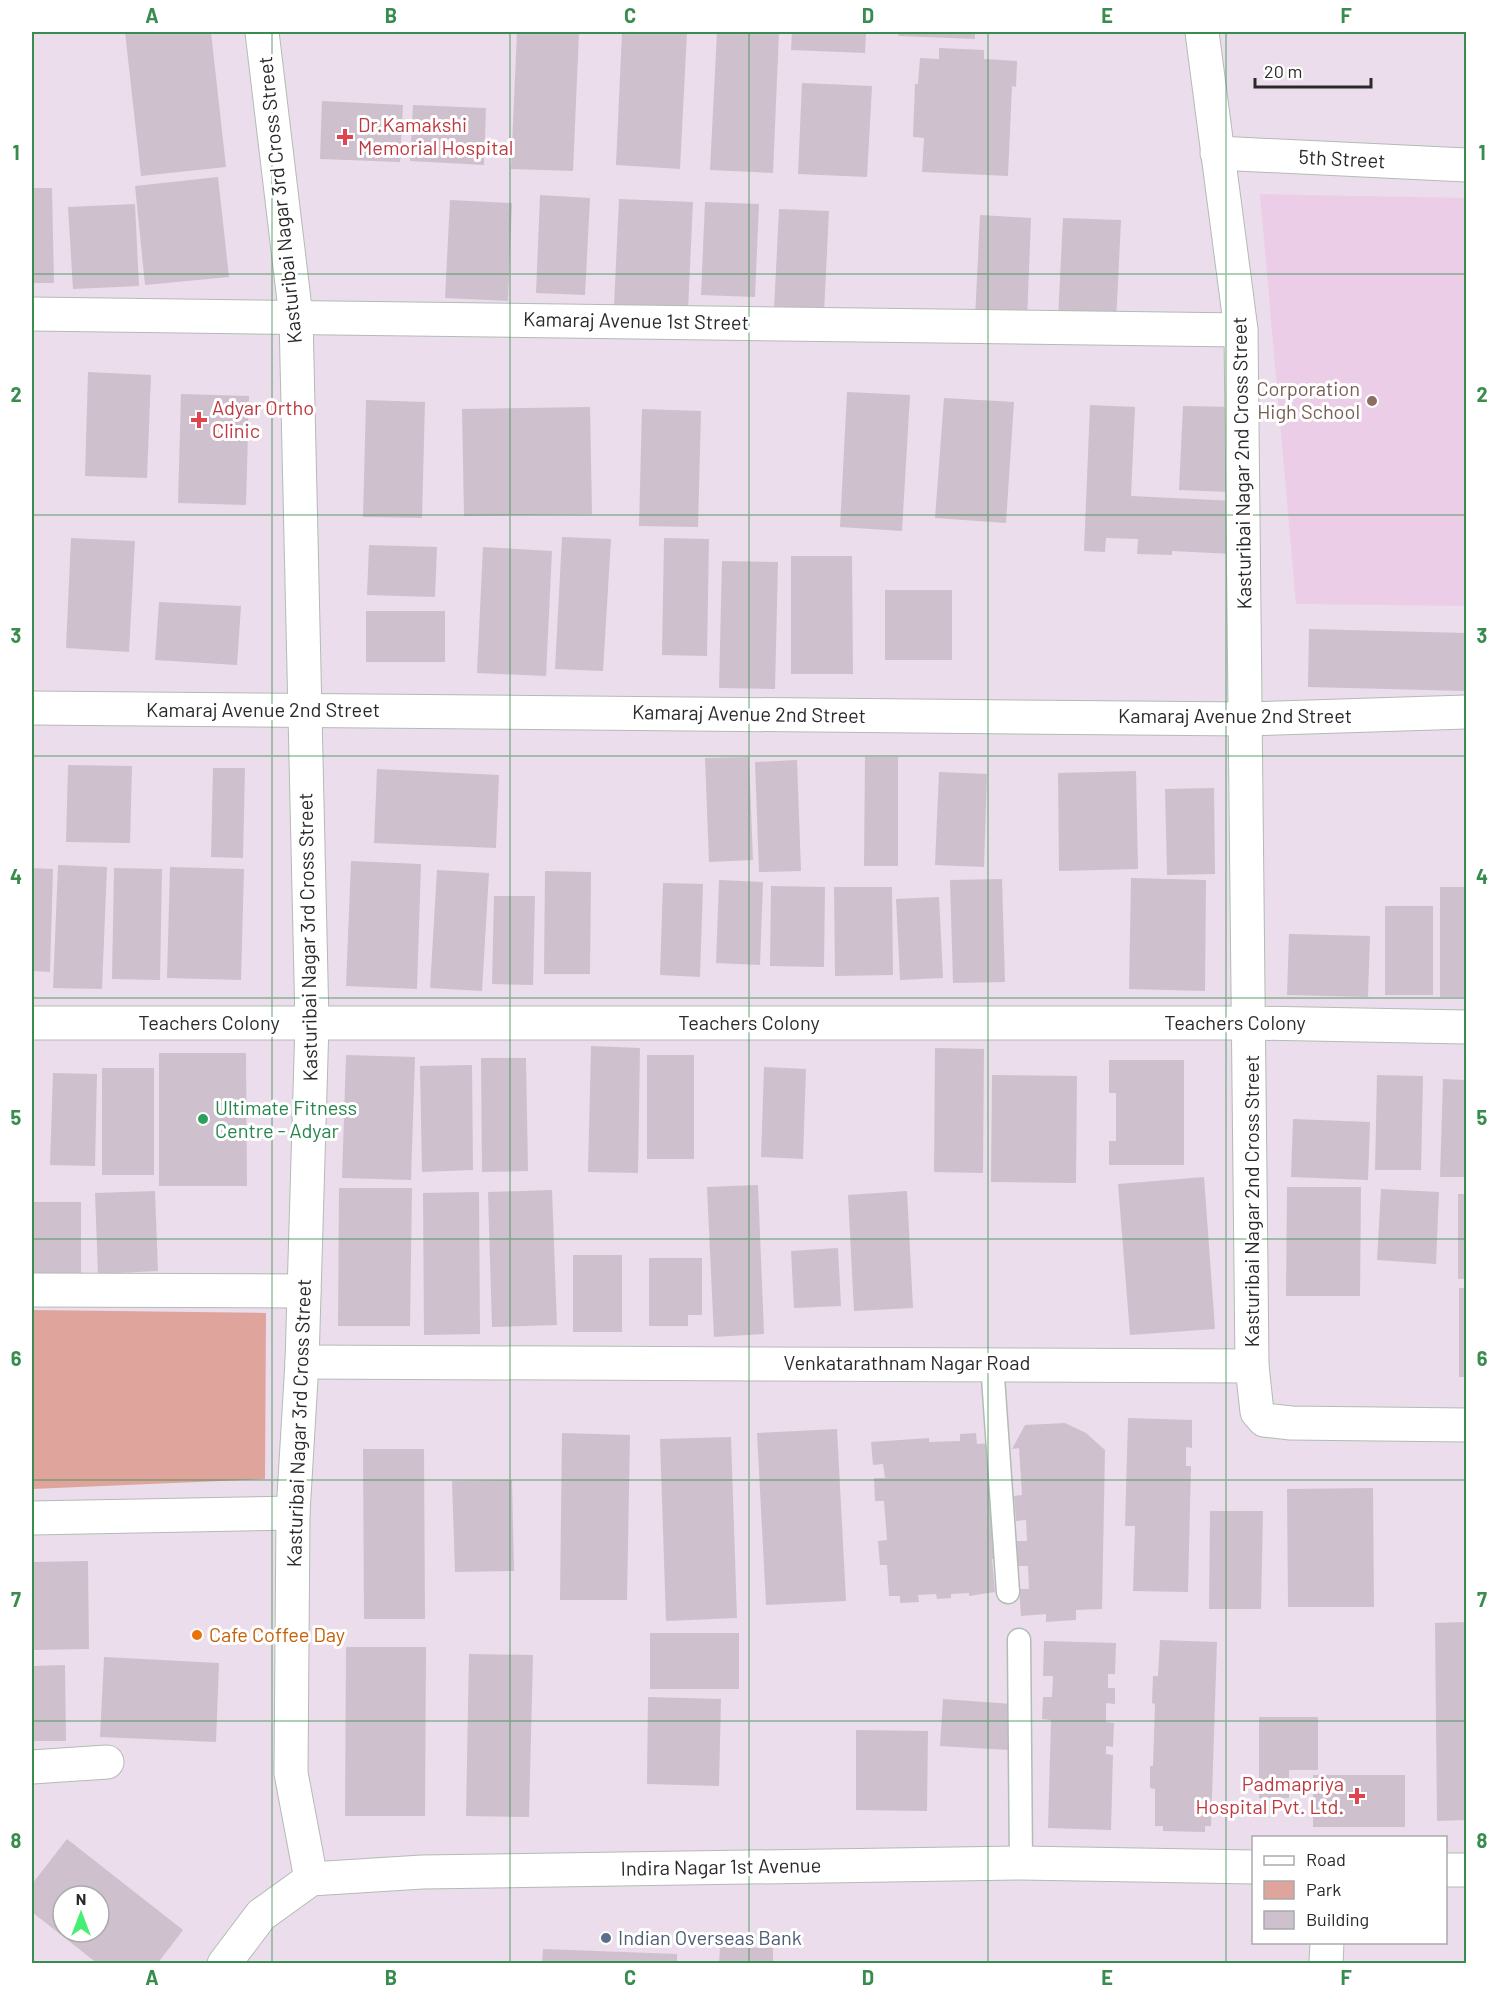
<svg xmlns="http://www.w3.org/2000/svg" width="1498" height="1995" viewBox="0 0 1498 1995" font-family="Barlow,sans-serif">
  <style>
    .education { fill: #eccde8 }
    .green { fill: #dfa49c }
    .building { fill: #cec1cd; fill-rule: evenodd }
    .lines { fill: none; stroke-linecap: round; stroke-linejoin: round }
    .lane-casing { stroke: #b0bdb4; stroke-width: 25 }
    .street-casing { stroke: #b0bdb4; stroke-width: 35 }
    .secondary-casing { stroke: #b0bdb4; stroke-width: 35 }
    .lane { stroke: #fff; stroke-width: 22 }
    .street { stroke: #fff; stroke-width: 33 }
    .secondary { stroke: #fff; stroke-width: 33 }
    .grid { fill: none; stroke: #388c4e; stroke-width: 1.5; stroke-opacity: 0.55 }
    .health-dot { fill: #e0444e; stroke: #fff; stroke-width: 2 }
    .education-dot { fill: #8d6e63; stroke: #fff; stroke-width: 2 }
    .leisure-dot { fill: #2e9e5b; stroke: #fff; stroke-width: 2 }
    .food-dot { fill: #e8710a; stroke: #fff; stroke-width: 2 }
    .service-dot { fill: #5c6f8a; stroke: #fff; stroke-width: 2 }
    .labels { text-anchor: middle; stroke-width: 6; stroke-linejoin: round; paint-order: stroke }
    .health-label { font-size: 20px; fill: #be3a42; stroke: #fff; text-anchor: start }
    .street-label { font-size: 20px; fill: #2a2a2a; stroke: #fff }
    .education-label { font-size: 20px; fill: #785e54; stroke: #fff; text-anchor: end }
    .leisure-label { font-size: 20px; fill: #27864d; stroke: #fff; text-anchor: start }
    .food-label { font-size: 20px; fill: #c56008; stroke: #fff; text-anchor: start }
    .service-label { font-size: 20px; fill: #4e5e75; stroke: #fff; text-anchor: start }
    .neatline { fill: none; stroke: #388c4e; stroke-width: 2 }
    .grid-label { font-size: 20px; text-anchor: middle; font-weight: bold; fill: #388c4e }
  </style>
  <rect width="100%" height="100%" fill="#ebddeb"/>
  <!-- education -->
  <polygon class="education" points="1260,194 1466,198 1466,606 1296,604"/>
  <!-- green -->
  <polygon class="green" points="32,1310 266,1313 265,1479 32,1489"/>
  <!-- building -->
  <g class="building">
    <polygon points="125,32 211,32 226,167 141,176"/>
    <polygon points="517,32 579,32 573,171 511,169"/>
    <polygon points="622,32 687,32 680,169 616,165"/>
    <polygon points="717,32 779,32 773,173 710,170"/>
    <polygon points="792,32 866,32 865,53 791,50"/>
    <polygon points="899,32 975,32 975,39 898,36"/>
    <polygon points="1318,32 1382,32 1381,34 1318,34"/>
    <polygon points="939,48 984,50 984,59 1017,61 1016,87 1012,86 1008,176 922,172 924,138 913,137 915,84 918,84 920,58 939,59"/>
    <polygon points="802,83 872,86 867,177 798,174"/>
    <polygon points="322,101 403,105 400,162 320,159"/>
    <polygon points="413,105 486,108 484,165 410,161"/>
    <polygon points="218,177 229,277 145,285 135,186"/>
    <polygon points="32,188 52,188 54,283 32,283"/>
    <polygon points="540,195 590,198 585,295 536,293"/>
    <polygon points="619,199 693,202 688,310 614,306"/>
    <polygon points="450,200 512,203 508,301 445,298"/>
    <polygon points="705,202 759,204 755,297 701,295"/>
    <polygon points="135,204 139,286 73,289 68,207"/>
    <polygon points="779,209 829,211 824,312 774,310"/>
    <polygon points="980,215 1031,218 1027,321 975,319"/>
    <polygon points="1063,218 1121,220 1116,322 1058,319"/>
    <polygon points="88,372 151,375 147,478 85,476"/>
    <polygon points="847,392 910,395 902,531 840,527"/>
    <polygon points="181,394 249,396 246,505 178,503"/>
    <polygon points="944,398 1014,402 1006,523 935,518"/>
    <polygon points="366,400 425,402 422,518 363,517"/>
    <polygon points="1090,405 1135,407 1131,496 1235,501 1232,554 1172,551 1172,555 1137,554 1138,539 1106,538 1105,552 1084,551"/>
    <polygon points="1183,406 1234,407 1230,492 1179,490"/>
    <polygon points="590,407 592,514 464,516 462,409"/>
    <polygon points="642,409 701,411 698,527 639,526"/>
    <polygon points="562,537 611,539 603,671 555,669"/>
    <polygon points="71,538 135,541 129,652 66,648"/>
    <polygon points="664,538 709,539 707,656 662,655"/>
    <polygon points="369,545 437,547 435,597 367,595"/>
    <polygon points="483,547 552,551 546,676 477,673"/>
    <polygon points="791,556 852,556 853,674 791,674"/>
    <polygon points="722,561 778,562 775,689 719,688"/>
    <rect x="885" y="590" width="67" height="70"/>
    <polygon points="159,602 241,606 237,665 155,660"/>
    <rect x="366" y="611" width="79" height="51"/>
    <polygon points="1309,629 1466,633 1466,691 1308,687"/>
    <polygon points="749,757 753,860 709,862 705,758"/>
    <polygon points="865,757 898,757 898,866 864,866"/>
    <polygon points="797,760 801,871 759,872 755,762"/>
    <polygon points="68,765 132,766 130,843 66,842"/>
    <polygon points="213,768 245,768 243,858 211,857"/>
    <polygon points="377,769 499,775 496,848 374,843"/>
    <polygon points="1136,771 1138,869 1059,871 1058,773"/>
    <polygon points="939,772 987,774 984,867 935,865"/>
    <polygon points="1214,788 1215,874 1167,875 1165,789"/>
    <polygon points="351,861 421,864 417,989 346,986"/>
    <polygon points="58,865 107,867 102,989 53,988"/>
    <polygon points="170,867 244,869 241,980 167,978"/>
    <polygon points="32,868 53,869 50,972 32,971"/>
    <polygon points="114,868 162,869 160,980 112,979"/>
    <polygon points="437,870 489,873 482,991 430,988"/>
    <polygon points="545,871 591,872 590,974 544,974"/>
    <polygon points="1131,878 1206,880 1205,991 1129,989"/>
    <polygon points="1002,879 1005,982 953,983 950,880"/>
    <polygon points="719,880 763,882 760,965 716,963"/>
    <polygon points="663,883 703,884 700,977 660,975"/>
    <polygon points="771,886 825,887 824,967 770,966"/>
    <polygon points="834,887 892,887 893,975 835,976"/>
    <rect x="1440" y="887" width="26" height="110"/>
    <polygon points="494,896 535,896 533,985 492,984"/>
    <polygon points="939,897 943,978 900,980 896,899"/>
    <rect x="1385" y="906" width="48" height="89"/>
    <polygon points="1289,934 1370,936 1368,997 1287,995"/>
    <polygon points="591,1046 640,1048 638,1173 588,1172"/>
    <polygon points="935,1048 984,1049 983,1173 934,1172"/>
    <polygon points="159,1053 246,1053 247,1186 159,1186"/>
    <polygon points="346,1055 415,1057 411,1180 342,1178"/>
    <rect x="647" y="1055" width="47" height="104"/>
    <polygon points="481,1058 526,1058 528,1171 482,1172"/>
    <polygon points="1109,1060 1184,1060 1184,1165 1109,1165 1109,1141 1116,1141 1116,1093 1109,1093"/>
    <polygon points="472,1065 473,1170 422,1172 420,1066"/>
    <polygon points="764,1067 806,1069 803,1159 761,1157"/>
    <rect x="102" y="1068" width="52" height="107"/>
    <polygon points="53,1073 97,1074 95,1166 50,1165"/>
    <polygon points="992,1075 1077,1076 1076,1183 991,1182"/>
    <polygon points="1377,1075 1423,1076 1421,1170 1375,1170"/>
    <polygon points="1443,1079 1466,1080 1466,1177 1440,1177"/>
    <polygon points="1293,1119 1370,1122 1368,1180 1291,1177"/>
    <polygon points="1204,1177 1215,1329 1130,1335 1118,1184"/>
    <polygon points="758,1185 764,1334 714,1337 707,1187"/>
    <polygon points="1287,1187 1361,1187 1360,1296 1286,1296"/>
    <polygon points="339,1188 412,1188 410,1326 338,1326"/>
    <polygon points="1381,1189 1439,1192 1436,1264 1377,1260"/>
    <polygon points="552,1190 557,1325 492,1327 488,1192"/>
    <polygon points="155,1191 158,1271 98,1274 95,1193"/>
    <polygon points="907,1191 913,1308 854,1311 848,1195"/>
    <polygon points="479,1192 480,1334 424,1335 423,1193"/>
    <rect x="1458" y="1194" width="8" height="85"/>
    <rect x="32" y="1202" width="49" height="71"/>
    <polygon points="838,1248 841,1306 794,1308 791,1251"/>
    <rect x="573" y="1255" width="49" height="77"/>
    <polygon points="649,1258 702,1258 702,1315 688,1315 688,1326 649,1326"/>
    <rect x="1459" y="1288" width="7" height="89"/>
    <polygon points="1128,1418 1192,1420 1192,1448 1186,1447 1186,1466 1191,1466 1188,1592 1133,1591 1135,1526 1125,1526"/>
    <polygon points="1065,1423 1086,1433 1105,1450 1102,1609 1076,1610 1076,1620 1046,1622 1046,1614 1021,1616 1019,1589 1029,1589 1028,1566 1018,1566 1017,1541 1027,1541 1026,1520 1016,1521 1014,1496 1022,1495 1019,1448 1012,1449 1025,1425"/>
    <polygon points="837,1429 846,1601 766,1605 757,1433"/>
    <polygon points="562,1433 630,1435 627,1600 560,1600"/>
    <polygon points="976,1433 977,1444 994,1443 1002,1558 992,1559 995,1592 969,1596 969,1593 951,1594 951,1598 937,1599 936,1594 918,1595 919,1602 900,1603 900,1596 889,1596 887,1565 880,1565 878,1541 887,1540 884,1501 875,1501 874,1478 885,1478 883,1464 873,1465 871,1442 929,1438 929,1442 960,1441 960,1434"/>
    <polygon points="731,1437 737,1618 666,1621 660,1439"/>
    <polygon points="363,1449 424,1449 425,1619 364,1619"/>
    <polygon points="512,1480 514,1571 455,1572 452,1481"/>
    <polygon points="1373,1488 1374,1607 1288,1607 1287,1489"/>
    <polygon points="1210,1511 1263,1511 1261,1609 1209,1609"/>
    <polygon points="88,1561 89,1649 32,1650 32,1562"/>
    <polygon points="1466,1622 1466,1820 1437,1821 1435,1623"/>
    <rect x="650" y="1633" width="89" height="56"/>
    <polygon points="1160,1640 1217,1642 1211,1826 1205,1826 1205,1832 1163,1831 1163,1826 1155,1826 1155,1789 1150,1788 1150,1766 1153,1766 1155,1704 1152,1703 1153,1676 1158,1676"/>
    <polygon points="1044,1641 1116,1643 1115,1674 1108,1674 1108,1688 1115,1688 1115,1704 1106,1703 1106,1722 1114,1723 1113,1747 1106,1746 1106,1754 1113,1755 1111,1830 1048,1828 1051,1720 1042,1719 1043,1697 1052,1697 1053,1676 1043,1676"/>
    <polygon points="346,1647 426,1647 425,1816 345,1816"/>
    <polygon points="469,1654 533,1655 529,1817 466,1816"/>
    <polygon points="104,1657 219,1663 216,1742 100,1737"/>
    <polygon points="65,1665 66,1741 32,1741 32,1666"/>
    <polygon points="648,1697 721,1699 719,1786 647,1784"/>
    <polygon points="943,1699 1012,1704 1009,1750 940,1746"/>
    <polygon points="1259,1717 1318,1717 1318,1770 1289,1770 1289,1798 1259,1798"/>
    <polygon points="856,1730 928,1731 927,1811 856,1810"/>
    <rect x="1313" y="1775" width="92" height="52"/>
    <path d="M 67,1839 L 183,1930 L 157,1964 L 98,1964 L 32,1912 L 32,1884 ZM 63,1896 L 99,1896 L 99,1932 L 63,1932 Z"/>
    <polygon points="720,1947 773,1948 773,1964 719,1964"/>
    <polygon points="543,1949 677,1954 677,1964 542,1964"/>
  </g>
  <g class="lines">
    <defs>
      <g id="lane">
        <polyline points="992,1363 1008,1592"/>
        <polyline points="1019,1640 1021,1863"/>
      </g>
      <g id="street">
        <polyline points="1202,32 1241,330 1252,1366"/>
        <polyline points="1217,153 1466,165"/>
        <polyline points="32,314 1241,330"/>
        <polyline points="32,708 1246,719 1466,712"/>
        <polyline points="32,1023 1251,1023 1466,1027"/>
        <polyline points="32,1290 304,1291"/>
        <polyline points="302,1362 1252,1366 1257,1412 1264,1420 1291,1423 1466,1425"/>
        <polyline points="32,1518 293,1513"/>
        <polyline points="32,1767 107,1762"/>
        <polyline points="1326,1964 1327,1942"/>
      </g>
      <g id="secondary">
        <polyline points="262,32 296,317 312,1023 302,1362 293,1513 291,1773 311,1879"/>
        <polyline points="1446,1870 1466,1870"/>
        <polyline points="224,1964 261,1915 311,1879 422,1872 1021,1863 1254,1867"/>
      </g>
    </defs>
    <!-- lane casing -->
    <use href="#lane" class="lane-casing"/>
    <!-- street casing -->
    <use href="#street" class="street-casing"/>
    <!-- secondary casing -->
    <use href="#secondary" class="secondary-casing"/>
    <!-- lane -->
    <use href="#lane" class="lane"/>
    <!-- street -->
    <use href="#street" class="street"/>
    <!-- secondary -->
    <use href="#secondary" class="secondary"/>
  </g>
  <!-- grid -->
  <path class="grid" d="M 272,32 L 272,1964M 510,32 L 510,1964M 749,32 L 749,1964M 988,32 L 988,1964M 1226,32 L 1226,1964M 32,274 L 1466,274M 32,515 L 1466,515M 32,756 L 1466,756M 32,998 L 1466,998M 32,1239 L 1466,1239M 32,1480 L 1466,1480M 32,1721 L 1466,1721"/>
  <!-- markers -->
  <g class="health-dot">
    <path d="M342 128h6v6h6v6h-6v6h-6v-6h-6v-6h6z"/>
    <path d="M196 411h6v6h6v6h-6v6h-6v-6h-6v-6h6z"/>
    <path d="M1354 1787h6v6h6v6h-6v6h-6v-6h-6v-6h6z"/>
  </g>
  <circle class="education-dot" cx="1372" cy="401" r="6"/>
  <circle class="leisure-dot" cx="203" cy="1119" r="6"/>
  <circle class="food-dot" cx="197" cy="1635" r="6"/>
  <circle class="service-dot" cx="606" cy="1938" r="6"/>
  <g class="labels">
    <!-- health labels -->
    <g class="health-label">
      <text x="358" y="132">Dr.Kamakshi<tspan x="358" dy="23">Memorial Hospital</tspan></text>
      <text x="212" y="415">Adyar Ortho<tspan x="212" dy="23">Clinic</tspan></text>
      <text x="1344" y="1791" text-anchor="end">Padmapriya<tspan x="1344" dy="23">Hospital Pvt. Ltd.</tspan></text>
    </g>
    <!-- street labels -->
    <g class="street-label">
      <text transform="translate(1342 159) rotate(3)" y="7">5th Street</text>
      <text transform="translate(280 200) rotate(-96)" y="7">Kasturibai Nagar 3rd Cross Street</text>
      <text transform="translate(636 321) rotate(1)" y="7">Kamaraj Avenue 1st Street</text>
      <text transform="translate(1242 463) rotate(-91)" y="7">Kasturibai Nagar 2nd Cross Street</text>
      <text x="263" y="717">Kamaraj Avenue 2nd Street</text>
      <text transform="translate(749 714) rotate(1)" y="7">Kamaraj Avenue 2nd Street</text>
      <text x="1235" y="723">Kamaraj Avenue 2nd Street</text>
      <text transform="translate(308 937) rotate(-91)" y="7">Kasturibai Nagar 3rd Cross Street</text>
      <text x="209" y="1030">Teachers Colony</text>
      <text x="749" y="1030">Teachers Colony</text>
      <text x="1235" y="1030">Teachers Colony</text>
      <text transform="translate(1252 1201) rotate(-90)" y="7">Kasturibai Nagar 2nd Cross Street</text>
      <text x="907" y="1370">Venkatarathnam Nagar Road</text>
      <text transform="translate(299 1423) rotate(-88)" y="7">Kasturibai Nagar 3rd Cross Street</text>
      <text transform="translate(721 1867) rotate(-1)" y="7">Indira Nagar 1st Avenue</text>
    </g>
    <!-- education labels -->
    <g class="education-label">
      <text x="1360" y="396">Corporation<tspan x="1360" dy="23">High School</tspan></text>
    </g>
    <!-- leisure labels -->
    <g class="leisure-label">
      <text x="215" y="1115">Ultimate Fitness<tspan x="215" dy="23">Centre - Adyar</tspan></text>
    </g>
    <!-- food labels -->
    <g class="food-label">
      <text x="209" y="1642">Cafe Coffee Day</text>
    </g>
    <!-- service labels -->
    <g class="service-label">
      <text x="618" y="1945">Indian Overseas Bank</text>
    </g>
  </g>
  <!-- border -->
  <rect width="1498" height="1995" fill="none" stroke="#ffffff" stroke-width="66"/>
  <!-- legend -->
  <rect x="1252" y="1836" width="195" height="108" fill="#ffffff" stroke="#aaaaaa" stroke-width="1.5"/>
  <rect x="1264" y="1856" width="30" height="9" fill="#ffffff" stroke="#aaaaaa" stroke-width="1.5"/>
  <text x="1306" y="1866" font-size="18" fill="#2a2a2a">Road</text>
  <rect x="1264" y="1881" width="30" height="18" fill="#dfa49c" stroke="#aaaaaa" stroke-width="1.5"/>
  <text x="1306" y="1896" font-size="18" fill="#2a2a2a">Park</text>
  <rect x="1264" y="1911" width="30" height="18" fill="#cec1cd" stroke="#aaaaaa" stroke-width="1.5"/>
  <text x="1306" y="1926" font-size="18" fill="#2a2a2a">Building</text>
  <!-- north arrow -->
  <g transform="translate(81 1914)"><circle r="28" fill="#ffffff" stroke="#aaaaaa" stroke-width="1.5"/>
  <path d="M0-4.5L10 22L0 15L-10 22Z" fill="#46ef73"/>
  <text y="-9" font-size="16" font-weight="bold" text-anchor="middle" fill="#2a2a2a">N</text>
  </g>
  <!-- scale -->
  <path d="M1255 78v9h116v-9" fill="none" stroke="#2a2a2a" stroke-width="3"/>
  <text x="1264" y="78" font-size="18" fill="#2a2a2a" stroke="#ffffff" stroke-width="4.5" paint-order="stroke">20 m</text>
  <rect x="33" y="33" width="1432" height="1929" class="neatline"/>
  <g class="grid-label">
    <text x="152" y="23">A</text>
    <text x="391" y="23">B</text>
    <text x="630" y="23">C</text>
    <text x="868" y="23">D</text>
    <text x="1107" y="23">E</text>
    <text x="1346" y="23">F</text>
    <text x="16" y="160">1</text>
    <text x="1482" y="160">1</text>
    <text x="16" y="402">2</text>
    <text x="1482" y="402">2</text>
    <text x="16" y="643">3</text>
    <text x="1482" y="643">3</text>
    <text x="16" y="884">4</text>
    <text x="1482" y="884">4</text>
    <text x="16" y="1125">5</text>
    <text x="1482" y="1125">5</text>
    <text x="16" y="1366">6</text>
    <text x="1482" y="1366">6</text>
    <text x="16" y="1607">7</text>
    <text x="1482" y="1607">7</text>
    <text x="16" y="1848">8</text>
    <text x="1482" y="1848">8</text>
    <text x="152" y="1985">A</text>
    <text x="391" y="1985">B</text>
    <text x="630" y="1985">C</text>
    <text x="868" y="1985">D</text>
    <text x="1107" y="1985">E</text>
    <text x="1346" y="1985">F</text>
  </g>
</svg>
